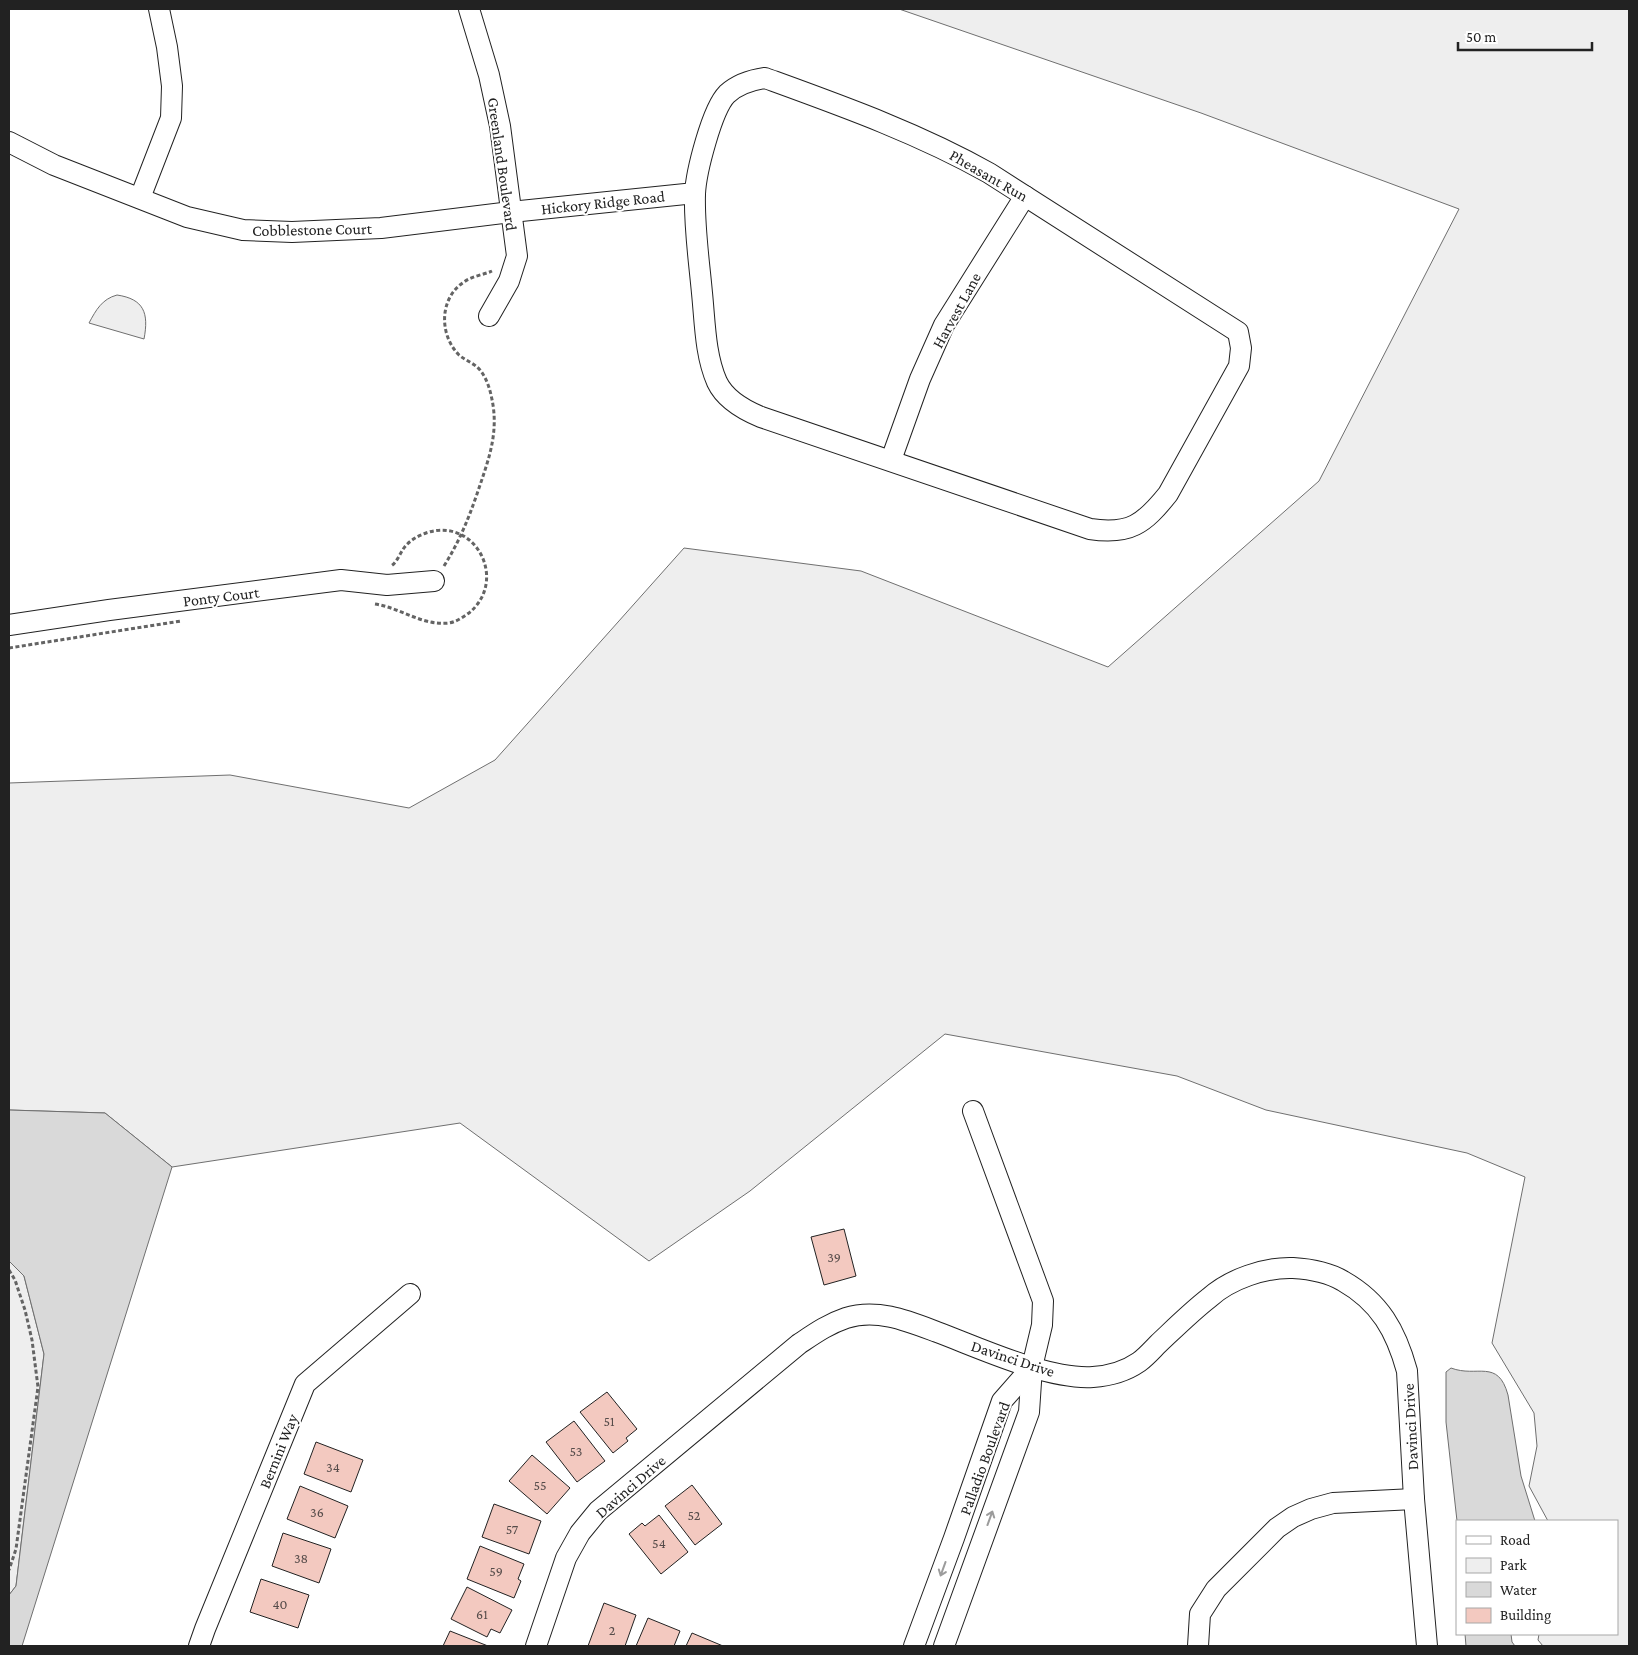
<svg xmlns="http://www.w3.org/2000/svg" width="1638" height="1655" viewBox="0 0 1638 1655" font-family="'Crimson Pro',serif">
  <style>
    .green { fill: #eee; stroke: #6f6f6f }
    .water { fill: #d9d9d9; stroke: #6f6f6f }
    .building { fill: #f3c9c0; stroke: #222 }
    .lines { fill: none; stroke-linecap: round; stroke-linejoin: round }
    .minor-casing { stroke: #222; stroke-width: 22 }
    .path { stroke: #646464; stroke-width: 3; stroke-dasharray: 4 2.5; stroke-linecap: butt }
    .minor { stroke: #fff; stroke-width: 20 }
    .oneway { stroke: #9c9c9c }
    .labels { text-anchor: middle; stroke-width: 4; stroke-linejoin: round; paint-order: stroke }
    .number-label { font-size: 14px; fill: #564c4a }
    .street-label { font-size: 16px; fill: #222; stroke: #fff }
  </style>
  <rect width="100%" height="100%" fill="#fff"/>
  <!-- green -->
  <g class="green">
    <polygon points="899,9 1629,9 1629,1646 1543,1646 1538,1640 1539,1634 1617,1634 1617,1521 1548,1521 1529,1486 1537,1446 1534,1413 1492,1343 1525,1177 1467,1153 1266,1110 1177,1076 945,1034 750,1191 649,1261 460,1123 172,1167 105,1113 9,1110 9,783 230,775 409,808 495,760 684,548 861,571 1108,667 1319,481 1459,209 1201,113"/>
    <path d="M 117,295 C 144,299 149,313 144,339 L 89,323 C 96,310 102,299 117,295 Z"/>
    <polygon points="9,1261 24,1276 44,1354 16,1586 9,1595"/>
  </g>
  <!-- water -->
  <g class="water">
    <polygon points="9,1110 105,1113 172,1167 22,1646 9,1646 9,1595 16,1586 44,1354 24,1276 9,1261"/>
    <path d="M 1451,1368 C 1477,1378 1498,1358 1508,1395 L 1521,1476 L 1535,1521 L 1457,1521 L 1446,1422 L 1446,1372 Z"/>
    <polygon points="1465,1634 1511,1634 1512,1642 1515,1646 1466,1646"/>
  </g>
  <!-- building -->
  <g class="building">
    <polygon points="844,1229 856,1276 824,1285 811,1237"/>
    <polygon points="607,1392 637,1429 626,1438 628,1441 613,1453 580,1412"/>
    <polygon points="574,1421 605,1461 577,1482 546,1442"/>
    <polygon points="316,1442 363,1460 351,1492 304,1474"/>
    <polygon points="532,1455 570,1488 547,1514 509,1481"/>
    <polygon points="692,1485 722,1524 695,1545 665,1506"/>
    <polygon points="300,1486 348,1506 335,1538 287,1519"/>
    <polygon points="494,1504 541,1521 529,1554 482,1537"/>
    <polygon points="659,1515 688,1552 661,1574 629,1534 642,1523 645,1526"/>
    <polygon points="283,1533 331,1549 319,1583 272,1566"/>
    <polygon points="480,1546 524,1564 518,1579 521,1581 514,1598 467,1579"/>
    <polygon points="261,1579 309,1595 298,1628 250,1612"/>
    <polygon points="467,1587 512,1610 500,1633 491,1629 487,1637 451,1619"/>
    <polygon points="604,1603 636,1615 625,1646 588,1646"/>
    <polygon points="648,1618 680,1631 674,1646 636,1646"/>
    <polygon points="450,1631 488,1646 443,1646"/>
    <polygon points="692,1633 723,1646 686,1646"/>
  </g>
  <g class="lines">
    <defs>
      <g id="minor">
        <polyline points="469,9 489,75 500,126 517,256 509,281 489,316"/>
        <path d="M 765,78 C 842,106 918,133 989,173 L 1238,332 L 1241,348 L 1239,366 L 1168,494 C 1144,524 1130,535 1090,529 L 761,417 C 744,410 725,399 717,382 C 705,355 705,322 702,293 C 699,260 694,227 695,194 C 696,172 712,109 727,94 C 738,84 751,80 765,78 Z"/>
        <polyline points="9,142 54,165 187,217 243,230 292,232 381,228 511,212 695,193"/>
        <polyline points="140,198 171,118 172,86 167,47 159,9"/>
        <polyline points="891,460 920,379 944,325 1025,196"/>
        <polyline points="9,625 109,610 341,580 387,585 434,581"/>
        <polyline points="199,1646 205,1629 305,1384 410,1294"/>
        <path d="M 536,1646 L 566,1558 L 580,1533 L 598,1511 L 799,1344 C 814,1334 828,1324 846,1318 C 877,1308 908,1321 937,1332 C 980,1348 1048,1380 1093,1377 C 1108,1376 1126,1371 1139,1362 C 1146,1357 1152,1350 1158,1344 C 1175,1328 1191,1312 1209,1298 C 1230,1279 1265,1267 1293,1268 C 1310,1269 1328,1272 1343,1281 C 1380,1302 1396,1331 1407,1371 L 1414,1499 L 1427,1646"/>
        <polyline points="914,1646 954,1538 1002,1401 1032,1367"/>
        <polyline points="944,1646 1029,1412 1032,1367 1042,1325 1043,1301 973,1111"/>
        <polyline points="1198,1646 1200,1614 1216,1589 1277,1528 1293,1517 1311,1509 1333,1503 1414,1499"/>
      </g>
    </defs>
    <!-- minor casing -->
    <use href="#minor" class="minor-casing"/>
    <!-- path -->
    <g class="path">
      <path d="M 444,566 C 459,542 468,520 477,494 C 487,464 498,437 493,405 C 491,393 488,380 480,370 C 474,363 466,361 459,355 C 439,335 439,298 464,282 C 472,276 483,275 492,271"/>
      <path d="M 375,604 C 401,608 422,626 449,623 C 456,622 463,617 469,613 C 509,580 475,516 426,533 C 417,536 407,542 402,551 C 399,556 396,563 391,566"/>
      <polyline points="9,648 181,621"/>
      <polyline points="9,1270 15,1280 25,1310 32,1340 38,1387 16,1549 9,1570"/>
    </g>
    <!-- minor -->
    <use href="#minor" class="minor"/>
  </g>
  <!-- one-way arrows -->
  <defs><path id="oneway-shaft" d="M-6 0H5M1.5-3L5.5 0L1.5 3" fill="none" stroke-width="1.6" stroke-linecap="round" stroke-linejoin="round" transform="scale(1.25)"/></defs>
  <g class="oneway">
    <use href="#oneway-shaft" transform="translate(990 1518) rotate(-70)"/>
    <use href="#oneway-shaft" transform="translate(943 1569) rotate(110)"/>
  </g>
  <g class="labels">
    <!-- number labels -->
    <g class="number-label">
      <text x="834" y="1262">39</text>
      <text x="609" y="1426">51</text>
      <text x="576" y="1456">53</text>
      <text x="333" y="1472">34</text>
      <text x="540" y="1490">55</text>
      <text x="317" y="1517">36</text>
      <text x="694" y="1520">52</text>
      <text x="512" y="1534">57</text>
      <text x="659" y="1548">54</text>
      <text x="301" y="1563">38</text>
      <text x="496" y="1576">59</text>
      <text x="280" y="1609">40</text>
      <text x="482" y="1619">61</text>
      <text x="612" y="1635">2</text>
    </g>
    <!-- street labels -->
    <g class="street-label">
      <text transform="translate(503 164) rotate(82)" y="6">Greenland Boulevard</text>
      <text transform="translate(989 175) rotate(30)" y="6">Pheasant Run</text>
      <text transform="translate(603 202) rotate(-6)" y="6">Hickory Ridge Road</text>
      <text transform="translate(312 229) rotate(-1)" y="6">Cobblestone Court</text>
      <text transform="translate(956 310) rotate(-61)" y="6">Harvest Lane</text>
      <text transform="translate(221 596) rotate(-7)" y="6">Ponty Court</text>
      <text transform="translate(1013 1358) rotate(18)" y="6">Davinci Drive</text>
      <text transform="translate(1410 1427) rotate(-93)" y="6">Davinci Drive</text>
      <text transform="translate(278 1451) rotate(-68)" y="6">Bernini Way</text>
      <text transform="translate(984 1458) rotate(-70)" y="6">Palladio Boulevard</text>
      <text transform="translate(630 1486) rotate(-41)" y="6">Davinci Drive</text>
    </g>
  </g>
  <!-- border -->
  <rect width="1638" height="1655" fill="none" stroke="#222222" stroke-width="20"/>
  <!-- legend -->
  <rect x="1456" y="1520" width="162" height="115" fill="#ffffff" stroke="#a7a7a7"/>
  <rect x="1466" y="1536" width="25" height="8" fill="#ffffff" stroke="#a7a7a7"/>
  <text x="1500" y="1545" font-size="15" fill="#222222">Road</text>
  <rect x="1466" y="1558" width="25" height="15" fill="#eeeeee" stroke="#a7a7a7"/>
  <text x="1500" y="1570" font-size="15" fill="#222222">Park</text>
  <rect x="1466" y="1582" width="25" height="15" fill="#d9d9d9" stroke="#a7a7a7"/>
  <text x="1500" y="1595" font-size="15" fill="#222222">Water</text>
  <rect x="1466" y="1608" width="25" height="15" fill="#f3c9c0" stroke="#a7a7a7"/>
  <text x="1500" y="1620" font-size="15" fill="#222222">Building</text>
  <!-- scale -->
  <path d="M1458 42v8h134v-8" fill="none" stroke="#222222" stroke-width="2.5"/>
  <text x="1466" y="42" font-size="15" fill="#222222" stroke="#ffffff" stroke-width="4" paint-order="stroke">50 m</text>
</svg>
